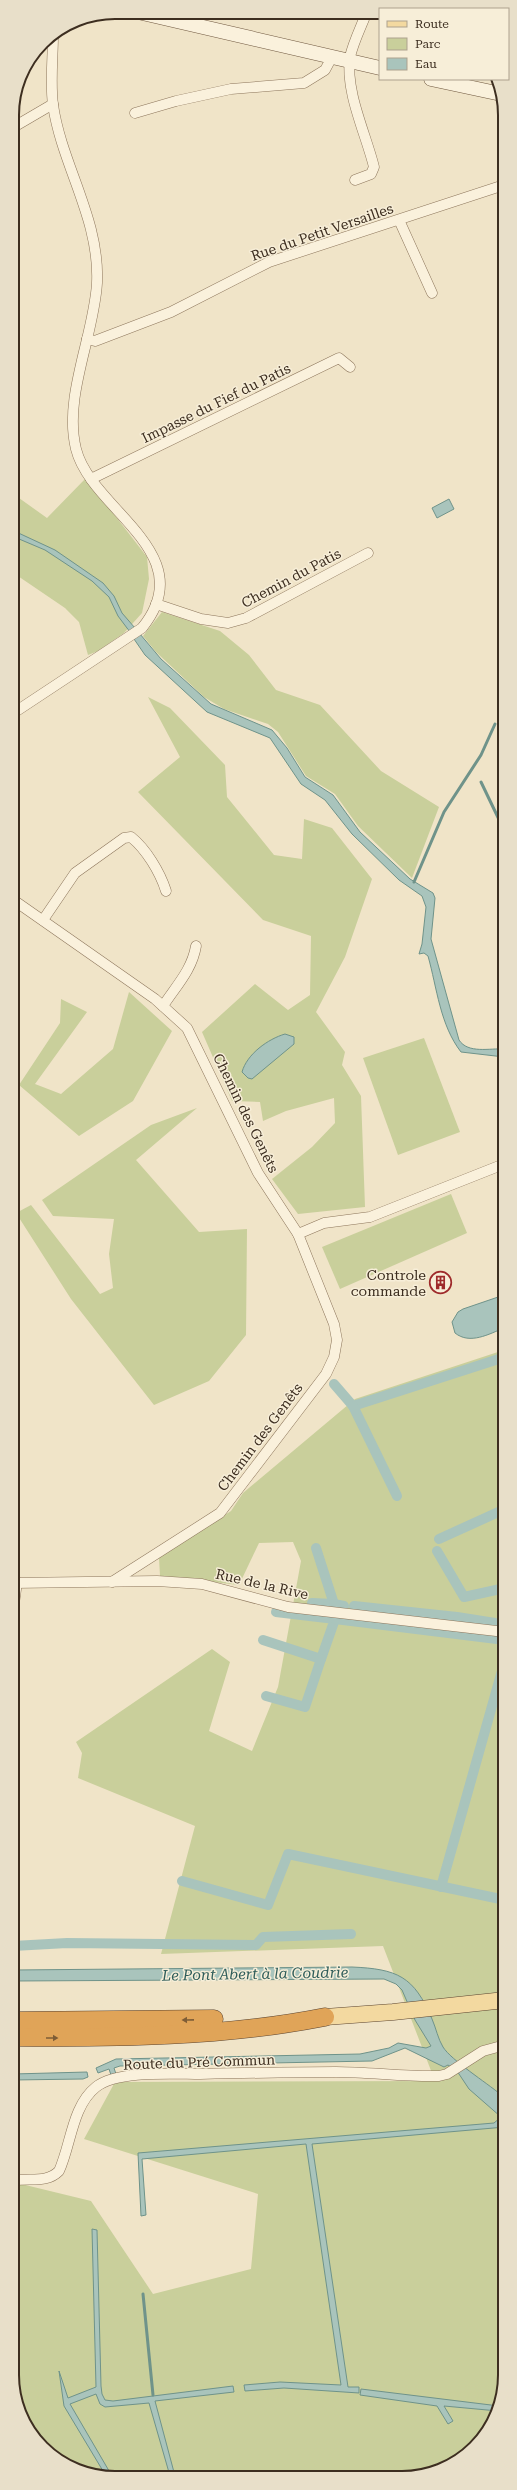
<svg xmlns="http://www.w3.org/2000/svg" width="517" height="2490" viewBox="0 0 517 2490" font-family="'Roboto Serif',serif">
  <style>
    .green { fill: #c9cf9b }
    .water { fill: #a9c4bc; stroke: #6f938a }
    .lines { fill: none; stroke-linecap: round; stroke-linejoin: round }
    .stream { stroke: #6f938a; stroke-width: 3 }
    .canal { stroke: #a9c4bc; stroke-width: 10 }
    .street-casing { stroke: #8d765c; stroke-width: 11 }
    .secondary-casing { stroke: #6f573f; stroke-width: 15 }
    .primary-casing { stroke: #5b4430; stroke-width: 17 }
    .highway-casing { stroke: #5b4430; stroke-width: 19 }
    .street { stroke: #faf1dc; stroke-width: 10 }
    .secondary { stroke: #faf1dc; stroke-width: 14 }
    .primary { stroke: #f3d9a0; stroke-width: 16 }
    .highway { stroke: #e0a458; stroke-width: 18 }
    .oneway { fill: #7e5d36 }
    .labels { text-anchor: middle; stroke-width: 3; stroke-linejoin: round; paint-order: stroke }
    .street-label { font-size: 14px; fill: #3d2e20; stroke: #f7eed8 }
    .poi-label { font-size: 14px; fill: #3d2e20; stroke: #f7eed8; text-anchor: end }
    .water-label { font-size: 15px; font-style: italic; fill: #2f5d5a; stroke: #f7eed8 }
    .rim { fill: none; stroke: #3d2e20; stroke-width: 2 }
  </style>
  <rect width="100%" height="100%" fill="#f0e4c8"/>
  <!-- green -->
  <g class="green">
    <polygon points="86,478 147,557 149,579 142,613 124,633 98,651 88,655 79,622 65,608 12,572 12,493 47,518"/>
    <polygon points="162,612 220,631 249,655 276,690 320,705 381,771 439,807 412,878 358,826 335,794 306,776 278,732 268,724 224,709 204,697 156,652 143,636"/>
    <polygon points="148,697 170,708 225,765 227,797 274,855 302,859 304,819 332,828 372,879 345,957 316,1012 345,1052 342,1065 361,1096 365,1207 298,1214 272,1179 312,1147 335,1123 334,1098 286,1111 263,1121 260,1102 232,1101 202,1032 255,984 288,1010 310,995 311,936 263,920 138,792 180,757"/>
    <polygon points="129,992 172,1031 133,1101 79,1136 19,1085 60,1023 61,999 87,1012 35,1084 61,1094 113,1049"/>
    <polygon points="424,1038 460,1132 398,1155 363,1058"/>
    <polygon points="197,1108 136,1160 199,1232 247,1229 246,1335 209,1381 154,1405 71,1299 16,1213 31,1205 100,1294 113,1288 109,1254 114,1219 53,1216 42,1200 151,1125"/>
    <polygon points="451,1194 467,1233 340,1289 322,1247"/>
    <polygon points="504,1350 505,2382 497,2415 479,2443 448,2467 415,2477 95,2476 64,2464 38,2443 13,2388 13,2182 91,2201 153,2294 251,2269 258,2194 84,2139 115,2082 435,2081 383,1946 161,1954 195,1826 78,1778 82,1753 76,1742 212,1649 230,1662 209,1731 252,1751 278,1687 301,1561 293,1542 259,1543 239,1585 160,1576 159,1558 231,1511 243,1493 355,1399"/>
  </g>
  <!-- water -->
  <g class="water">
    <polygon points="449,499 454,509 437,518 432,508"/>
    <polygon points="12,530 55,550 103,583 114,596 122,613 135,628 130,632 118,616 109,597 92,581 45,550 12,536"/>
    <path d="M 140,634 L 161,659 L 211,704 L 272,730 L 287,748 L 305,777 L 333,795 L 360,832 L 410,879 L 433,893 L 435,898 L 431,939 L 459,1040 C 468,1054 490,1048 504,1049 L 504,1057 L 461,1052 C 440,1025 437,988 428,956 L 424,953 L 419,954 L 422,944 L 426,907 L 422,896 L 399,880 L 352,834 L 325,800 L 301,784 L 270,738 L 207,712 L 145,655 L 134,639 Z"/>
    <path d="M 285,1034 L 294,1037 L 294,1044 L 252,1079 L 248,1078 L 242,1072 C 247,1054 268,1039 285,1034 Z"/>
    <path d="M 504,1295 L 504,1328 C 489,1334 470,1345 455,1333 L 452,1322 L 458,1312 L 463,1309 Z"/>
    <path d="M 352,1967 C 397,1969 414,1976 432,2019 C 436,2028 438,2039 443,2047 C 451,2060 487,2083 500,2094 L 505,2088 L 505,2127 L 312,2144 L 348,2387 L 359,2387 L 359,2393 L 284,2388 L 245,2391 L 244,2385 L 280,2382 L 341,2385 L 306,2144 L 142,2159 L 146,2215 L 141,2216 L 138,2153 L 494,2123 L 501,2117 L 469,2089 L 457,2071 L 448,2065 L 444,2067 L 405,2048 L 372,2061 L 120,2066 L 114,2068 L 116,2074 L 111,2075 L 109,2069 L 98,2073 L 96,2068 L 116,2059 L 360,2054 L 389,2048 L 398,2043 L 426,2048 L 431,2046 L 415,2020 L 402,1990 L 396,1984 L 384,1979 L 13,1981 L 13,1970 Z"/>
    <polygon points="87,2072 88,2077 83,2079 13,2080 13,2074"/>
    <polygon points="92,2229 97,2230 101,2386 102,2394 105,2400 113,2401 233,2386 234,2392 155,2401 175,2476 170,2476 149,2403 105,2407 100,2404 96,2394 70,2404 112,2476 106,2476 64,2406 59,2371 68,2398 96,2387"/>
    <polygon points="361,2389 499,2406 498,2411 444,2406 453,2421 448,2424 437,2406 360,2395"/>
  </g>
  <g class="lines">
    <!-- stream -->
    <g class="stream">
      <polyline points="481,782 504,830"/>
      <polyline points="414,882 444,812 481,755 495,724"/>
      <polyline points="143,2294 153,2395"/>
    </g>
    <!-- canal -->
    <g class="canal">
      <polyline points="334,1384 353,1406 505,1357"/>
      <polyline points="353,1406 397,1496"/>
      <polyline points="439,1539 505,1509"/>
      <polyline points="437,1551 464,1597 505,1588"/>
      <polyline points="312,1603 334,1604 316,1548"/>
      <polyline points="334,1604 344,1606"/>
      <polyline points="354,1606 457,1617 495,1623"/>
      <polyline points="276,1612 335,1619 321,1659"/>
      <polyline points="335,1619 505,1640"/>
      <polyline points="263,1640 321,1659 305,1707 266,1696"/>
      <polyline points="182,1881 268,1905 288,1854 505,1900"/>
      <polyline points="441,1887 505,1660"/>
      <polyline points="13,1946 67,1943 256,1945 263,1937 351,1934"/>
    </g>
    <defs>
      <g id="street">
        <polyline points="135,113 176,101 231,89 304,83 325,70 332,57"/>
        <polyline points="12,128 53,104"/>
        <path d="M 355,180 L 371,174 L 374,167 C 366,134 345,92 350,57 C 353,43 361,27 366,14"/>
        <polyline points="399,220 432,293"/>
        <polyline points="87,339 95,341 171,312 269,262 504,185"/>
        <polyline points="91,479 339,358 350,367"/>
        <polyline points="156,604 201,619 228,623 246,618 368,553"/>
        <polyline points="12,647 14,645"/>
        <path d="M 12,714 L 142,628 C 203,553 91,510 76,449 C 63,397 94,336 97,283 C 100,219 62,166 53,105 C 50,82 53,57 53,35"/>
        <polyline points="12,899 155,999 187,1028 258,1173 298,1234 334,1324 337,1340 334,1357 326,1374 220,1513 112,1582"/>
        <path d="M 43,920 L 75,873 L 124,838 L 131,837 C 146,849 160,872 166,891"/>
        <path d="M 163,1006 C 176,986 192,970 196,946"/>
        <polyline points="298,1234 324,1223 370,1217 504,1164"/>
        <polyline points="13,1583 157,1581 202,1584 288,1607 505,1632"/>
        <polyline points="13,1611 17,1582"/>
        <path d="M 13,2181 C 29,2177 46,2184 59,2171 C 71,2145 72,2106 96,2087 C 117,2070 174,2074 200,2074 C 245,2073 291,2072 336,2072 C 370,2072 405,2077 439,2076 L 447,2074 L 483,2051 L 505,2045"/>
      </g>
      <g id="secondary">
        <polyline points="138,12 380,68"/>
        <polyline points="431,79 501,94"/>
      </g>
      <polyline id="primary" points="325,2017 393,2012 505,2000"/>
      <g id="highway">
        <polyline points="13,2021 214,2019"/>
        <path d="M 13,2037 C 115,2038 224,2037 325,2017"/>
      </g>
    </defs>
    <!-- street casing -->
    <use href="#street" class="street-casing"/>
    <!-- secondary casing -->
    <use href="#secondary" class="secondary-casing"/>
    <!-- primary casing -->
    <use href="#primary" class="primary-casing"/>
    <!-- highway casing -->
    <use href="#highway" class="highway-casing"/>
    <!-- street -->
    <use href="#street" class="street"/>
    <!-- secondary -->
    <use href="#secondary" class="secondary"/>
    <!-- primary -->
    <use href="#primary" class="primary"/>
    <!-- highway -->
    <use href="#highway" class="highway"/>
  </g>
  <!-- one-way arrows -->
  <defs><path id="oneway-solid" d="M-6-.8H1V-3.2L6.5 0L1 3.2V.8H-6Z"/></defs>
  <g class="oneway">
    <use href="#oneway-solid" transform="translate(188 2020) rotate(179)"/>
    <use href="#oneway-solid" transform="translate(52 2038)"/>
  </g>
  <!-- icons -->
  <defs>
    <symbol id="building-ring" viewBox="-11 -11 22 22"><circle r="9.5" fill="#f7eed8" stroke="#9e2a2b" stroke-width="1.5"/><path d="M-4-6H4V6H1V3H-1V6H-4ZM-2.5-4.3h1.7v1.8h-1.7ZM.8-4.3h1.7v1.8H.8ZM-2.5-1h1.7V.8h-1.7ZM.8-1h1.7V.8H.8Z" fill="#9e2a2b"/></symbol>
  </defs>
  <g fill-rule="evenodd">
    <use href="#building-ring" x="428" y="1270" width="25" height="25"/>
  </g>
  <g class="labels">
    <!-- street labels -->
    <g class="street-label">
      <text transform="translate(322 232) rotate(-19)" y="5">Rue du Petit Versailles</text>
      <text transform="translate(216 403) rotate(-26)" y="5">Impasse du Fief du Patis</text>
      <text transform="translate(291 578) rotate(-28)" y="5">Chemin du Patis</text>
      <text transform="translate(246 1113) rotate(64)" y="5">Chemin des Genêts</text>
      <text transform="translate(260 1437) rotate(-53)" y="5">Chemin des Genêts</text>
      <text transform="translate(262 1584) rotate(13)" y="5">Rue de la Rive</text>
      <text transform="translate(199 2062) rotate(-2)" y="5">Route du Pré Commun</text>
    </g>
    <!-- poi labels -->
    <g class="poi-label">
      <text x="426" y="1280">Controle<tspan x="426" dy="16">commande</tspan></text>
    </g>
    <!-- water labels -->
    <g class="water-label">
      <text transform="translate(255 1974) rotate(-1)" y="5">Le Pont Abert à la Coudrie</text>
    </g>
  </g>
  <!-- crop -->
  <path d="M0 0H517V2490H0ZM115 19H402A96 96 0 0 1 498 115V2375A96 96 0 0 1 402 2471H115A96 96 0 0 1 19 2375V115A96 96 0 0 1 115 19Z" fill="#e8dfc9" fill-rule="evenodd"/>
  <path class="rim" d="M115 19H402A96 96 0 0 1 498 115V2375A96 96 0 0 1 402 2471H115A96 96 0 0 1 19 2375V115A96 96 0 0 1 115 19Z"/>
  <!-- legend -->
  <rect x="379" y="8" width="130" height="72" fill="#f7eed8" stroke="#ada18e"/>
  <rect x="387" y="21" width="20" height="6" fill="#f3d9a0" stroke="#ada18e"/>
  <text x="415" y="28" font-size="12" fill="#3d2e20">Route</text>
  <rect x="387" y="38" width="20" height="12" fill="#c9cf9b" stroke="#ada18e"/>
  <text x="415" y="48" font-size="12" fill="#3d2e20">Parc</text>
  <rect x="387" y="58" width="20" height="12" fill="#a9c4bc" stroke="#ada18e"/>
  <text x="415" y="68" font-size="12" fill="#3d2e20">Eau</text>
</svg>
